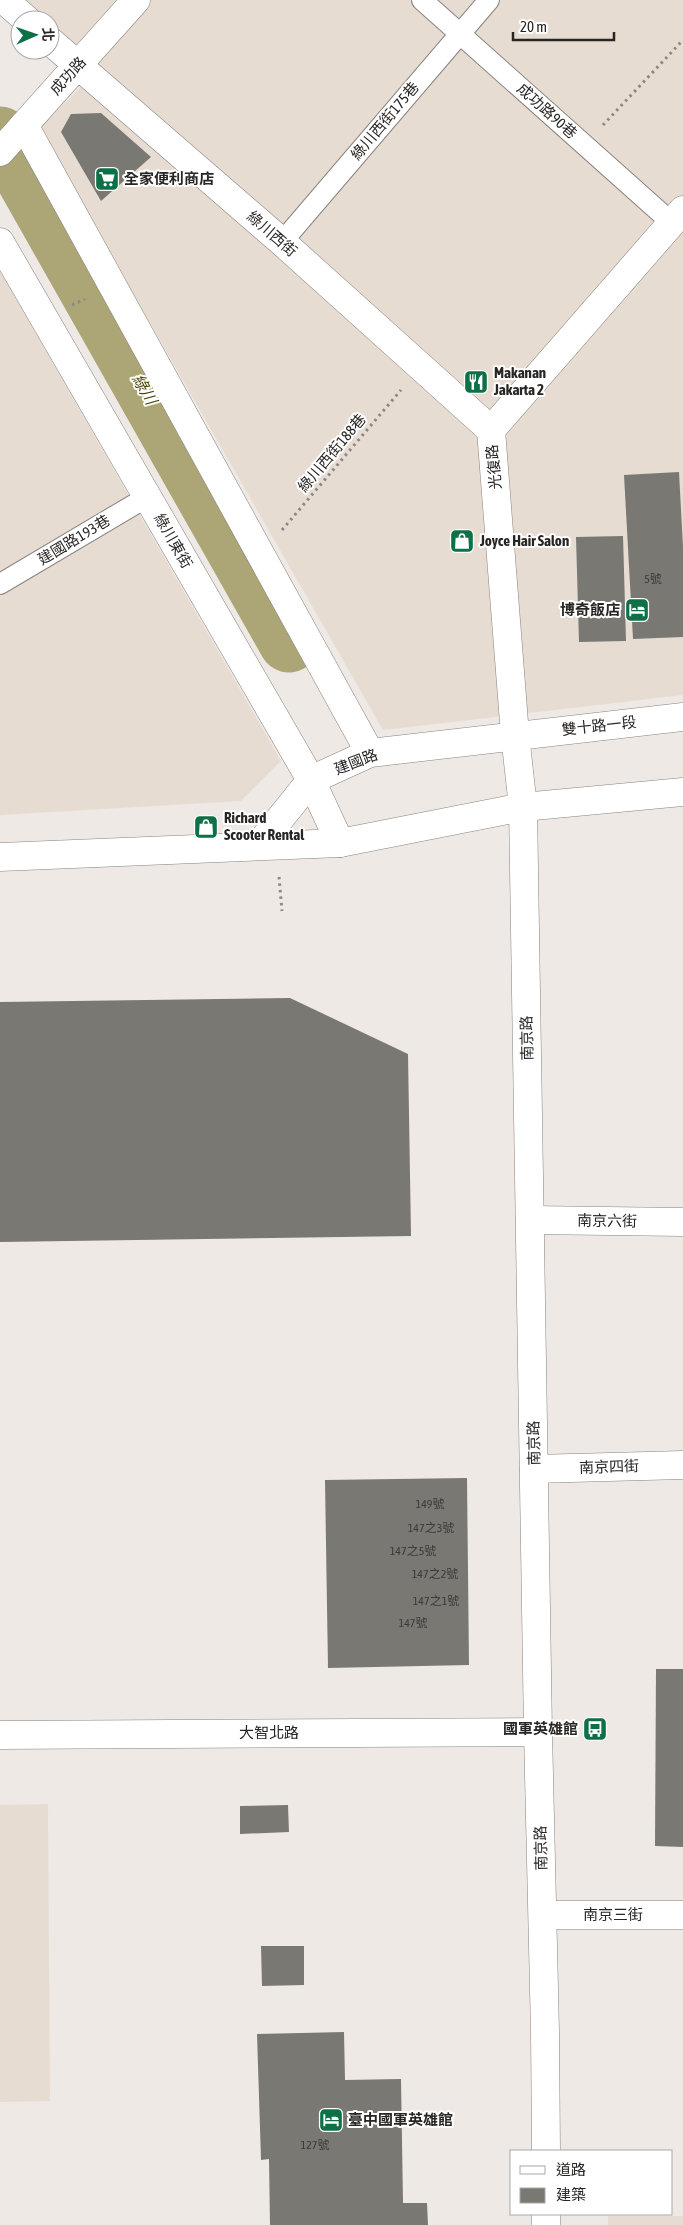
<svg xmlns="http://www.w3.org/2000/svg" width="683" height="2225" viewBox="0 0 683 2225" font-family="'Asap Condensed','Noto Sans TC',sans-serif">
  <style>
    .built { fill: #e7dcd2 }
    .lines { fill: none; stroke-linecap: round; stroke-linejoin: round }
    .river { stroke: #aca576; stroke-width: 61 }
    .building { fill: #7a7873 }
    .lane-casing { stroke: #88837f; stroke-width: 22 }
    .street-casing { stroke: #88837f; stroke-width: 29 }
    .secondary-casing { stroke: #88837f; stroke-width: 29 }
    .path { stroke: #8b8885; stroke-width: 3; stroke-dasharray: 2.5 4; stroke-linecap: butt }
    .lane { stroke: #fff; stroke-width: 20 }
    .street { stroke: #fff; stroke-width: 28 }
    .secondary { stroke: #fff; stroke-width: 28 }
    .labels { text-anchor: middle; stroke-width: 4; stroke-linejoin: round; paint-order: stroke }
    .number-label { font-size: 12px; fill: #3c3a38 }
    .street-label { font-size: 15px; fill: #282625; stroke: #fff }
    .poi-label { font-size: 15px; font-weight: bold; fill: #282625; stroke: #fff; text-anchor: start }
    .water-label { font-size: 16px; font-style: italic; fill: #4d4407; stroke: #fff }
  </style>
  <rect width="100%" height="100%" fill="#eee9e5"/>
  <!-- built -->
  <g class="built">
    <polygon points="22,0 683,0 683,695 383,730 39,129 97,71 50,26 50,20 43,20"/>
    <polygon points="0,271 281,761 241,801 0,815"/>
    <polygon points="48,1804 50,2101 0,2102 0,1805"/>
    <rect x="608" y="2216" width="75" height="9"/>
  </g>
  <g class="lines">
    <!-- river -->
    <polyline class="river" points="0,137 7,144 289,642"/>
  </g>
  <!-- building -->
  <g class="building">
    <polygon points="101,113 151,157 101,201 61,132 71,114"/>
    <polygon points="679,472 683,547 683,637 633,639 624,475"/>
    <polygon points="623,536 626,641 579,642 576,537"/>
    <polygon points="290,998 408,1054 411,1236 0,1242 0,1002"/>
    <polygon points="467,1478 469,1665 328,1668 325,1480"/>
    <polygon points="656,1669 683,1669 683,1847 655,1846"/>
    <polygon points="288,1805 289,1832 240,1834 240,1806"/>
    <polygon points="261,1946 304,1946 304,1985 262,1986"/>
    <polygon points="344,2032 345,2080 401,2079 403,2203 427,2203 428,2225 270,2225 269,2159 261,2160 257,2034"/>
  </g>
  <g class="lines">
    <defs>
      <g id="lane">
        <polyline points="422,0 672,223"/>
        <polyline points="282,242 489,0"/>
        <polyline points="0,584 147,497"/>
      </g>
      <g id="street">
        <polyline points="4,0 27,20"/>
        <polyline points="50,41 282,242 491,430"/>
        <polyline points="24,125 370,753"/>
        <polyline points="0,152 136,0"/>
        <polyline points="0,242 311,780 340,843"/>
        <polyline points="515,735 491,430 683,210"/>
        <polyline points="530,1220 683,1222"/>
        <polyline points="534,1469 683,1465"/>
        <polyline points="543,1915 683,1915"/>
      </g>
      <g id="secondary">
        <polyline points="515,735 523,807 538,1732 545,2032 546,2151"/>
        <polyline points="259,845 311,780 370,753 683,717"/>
        <polyline points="0,857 340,843 523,807 683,792"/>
        <polyline points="0,1735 538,1732"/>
        <polyline points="546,2214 546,2225"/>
      </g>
    </defs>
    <!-- lane casing -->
    <use href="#lane" class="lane-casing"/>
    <!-- street casing -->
    <use href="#street" class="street-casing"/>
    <!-- secondary casing -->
    <use href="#secondary" class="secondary-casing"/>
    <!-- path -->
    <g class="path">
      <polyline points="603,125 683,40"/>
      <polyline points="72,305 85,299"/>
      <polyline points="282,530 401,390"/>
      <polyline points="279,877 282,911"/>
    </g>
    <!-- lane -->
    <use href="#lane" class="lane"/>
    <!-- street -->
    <use href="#street" class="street"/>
    <!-- secondary -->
    <use href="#secondary" class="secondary"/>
  </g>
  <!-- icons -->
  <defs>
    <symbol id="supermarket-square" viewBox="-11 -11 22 22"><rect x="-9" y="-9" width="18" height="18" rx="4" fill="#0d7046" stroke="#fff"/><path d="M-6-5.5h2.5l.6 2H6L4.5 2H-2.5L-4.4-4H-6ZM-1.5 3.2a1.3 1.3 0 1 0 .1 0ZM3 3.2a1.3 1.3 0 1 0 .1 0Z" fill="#fff"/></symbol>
    <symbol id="restaurant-square" viewBox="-11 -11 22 22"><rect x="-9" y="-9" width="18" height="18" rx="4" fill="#0d7046" stroke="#fff"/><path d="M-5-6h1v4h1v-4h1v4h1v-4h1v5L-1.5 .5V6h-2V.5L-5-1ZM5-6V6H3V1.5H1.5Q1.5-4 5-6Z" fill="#fff"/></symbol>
    <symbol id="shop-square" viewBox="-11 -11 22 22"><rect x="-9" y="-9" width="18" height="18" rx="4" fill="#0d7046" stroke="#fff"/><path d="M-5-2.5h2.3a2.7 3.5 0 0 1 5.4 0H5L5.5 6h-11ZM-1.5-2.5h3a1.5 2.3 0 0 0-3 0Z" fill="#fff"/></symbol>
    <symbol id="hotel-square" viewBox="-11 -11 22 22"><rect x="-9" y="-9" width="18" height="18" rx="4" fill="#0d7046" stroke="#fff"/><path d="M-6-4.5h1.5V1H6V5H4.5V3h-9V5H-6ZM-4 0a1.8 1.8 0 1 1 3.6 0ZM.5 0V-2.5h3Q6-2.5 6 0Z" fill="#fff"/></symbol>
    <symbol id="bus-square" viewBox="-11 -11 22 22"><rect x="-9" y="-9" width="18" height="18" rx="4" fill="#0d7046" stroke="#fff"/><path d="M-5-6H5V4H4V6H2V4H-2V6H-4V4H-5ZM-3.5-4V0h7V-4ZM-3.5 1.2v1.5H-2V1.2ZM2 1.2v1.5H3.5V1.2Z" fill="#fff"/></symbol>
  </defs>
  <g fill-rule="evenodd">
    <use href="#supermarket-square" x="93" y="165" width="28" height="28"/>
    <use href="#restaurant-square" x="462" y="368" width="28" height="28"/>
    <use href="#shop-square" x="448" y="527" width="28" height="28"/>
    <use href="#hotel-square" x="623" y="596" width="28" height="28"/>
    <use href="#shop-square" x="192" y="813" width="28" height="28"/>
    <use href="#bus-square" x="581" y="1715" width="28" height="28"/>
    <use href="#hotel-square" x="317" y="2106" width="28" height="28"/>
  </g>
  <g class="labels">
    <!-- number labels -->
    <g class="number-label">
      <text x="653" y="583">5號</text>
      <text x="430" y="1508">149號</text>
      <text x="431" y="1532">147之3號</text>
      <text x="413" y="1555">147之5號</text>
      <text x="435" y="1578">147之2號</text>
      <text x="436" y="1605">147之1號</text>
      <text x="413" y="1627">147號</text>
      <text x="315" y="2149">127號</text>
    </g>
    <!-- street labels -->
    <g class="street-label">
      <text transform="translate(68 76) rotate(-48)" y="5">成功路</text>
      <text transform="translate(547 111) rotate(42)" y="5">成功路90巷</text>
      <text transform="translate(385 121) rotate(-50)" y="5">綠川西街175巷</text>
      <text transform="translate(272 234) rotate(41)" y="5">綠川西街</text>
      <text transform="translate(332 453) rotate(-50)" y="5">綠川西街188巷</text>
      <text transform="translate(494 467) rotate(-95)" y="5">光復路</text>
      <text transform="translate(74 540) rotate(-31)" y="5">建國路193巷</text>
      <text transform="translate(173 541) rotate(60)" y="5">綠川東街</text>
      <text transform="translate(599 726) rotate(-6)" y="5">雙十路一段</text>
      <text transform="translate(356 762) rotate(-21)" y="5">建國路</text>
      <text transform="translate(527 1038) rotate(-91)" y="5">南京路</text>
      <text transform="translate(607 1221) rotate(1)" y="5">南京六街</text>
      <text transform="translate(534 1443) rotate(-91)" y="5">南京路</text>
      <text transform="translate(609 1467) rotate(-2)" y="5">南京四街</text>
      <text x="269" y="1738">大智北路</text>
      <text transform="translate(541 1848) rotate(-91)" y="5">南京路</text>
      <text x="613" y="1920">南京三街</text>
    </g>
    <!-- poi labels -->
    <g class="poi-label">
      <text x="124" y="184">全家便利商店</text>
      <text x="494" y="378">Makanan<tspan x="494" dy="17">Jakarta 2</tspan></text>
      <text x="480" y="546">Joyce Hair Salon</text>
      <text x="620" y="615" text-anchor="end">博奇飯店</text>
      <text x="224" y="823">Richard<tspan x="224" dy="17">Scooter Rental</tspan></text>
      <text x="578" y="1734" text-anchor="end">國軍英雄館</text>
      <text x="348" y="2125">臺中國軍英雄館</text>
    </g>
    <!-- water labels -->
    <g class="water-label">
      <text transform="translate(145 389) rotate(60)" y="6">綠川</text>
    </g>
  </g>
  <!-- legend -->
  <rect x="510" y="2150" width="162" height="65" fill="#ffffff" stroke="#a9a8a8"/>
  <rect x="520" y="2166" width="25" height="8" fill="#ffffff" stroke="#a9a8a8"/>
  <text x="556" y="2175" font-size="15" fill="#282625">道路</text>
  <rect x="520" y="2188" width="25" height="15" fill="#7a7873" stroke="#a9a8a8"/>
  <text x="556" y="2200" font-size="15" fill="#282625">建築</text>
  <!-- north arrow -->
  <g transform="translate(35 35) rotate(88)"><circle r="24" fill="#ffffff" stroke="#a9a8a8"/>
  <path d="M0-4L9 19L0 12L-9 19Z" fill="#0d7046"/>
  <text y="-8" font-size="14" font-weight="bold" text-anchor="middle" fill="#282625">北</text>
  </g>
  <!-- scale -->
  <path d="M513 32v8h101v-8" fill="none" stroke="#282625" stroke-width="2.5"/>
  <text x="520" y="32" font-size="15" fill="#282625" stroke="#ffffff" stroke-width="4" paint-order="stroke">20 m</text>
</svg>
